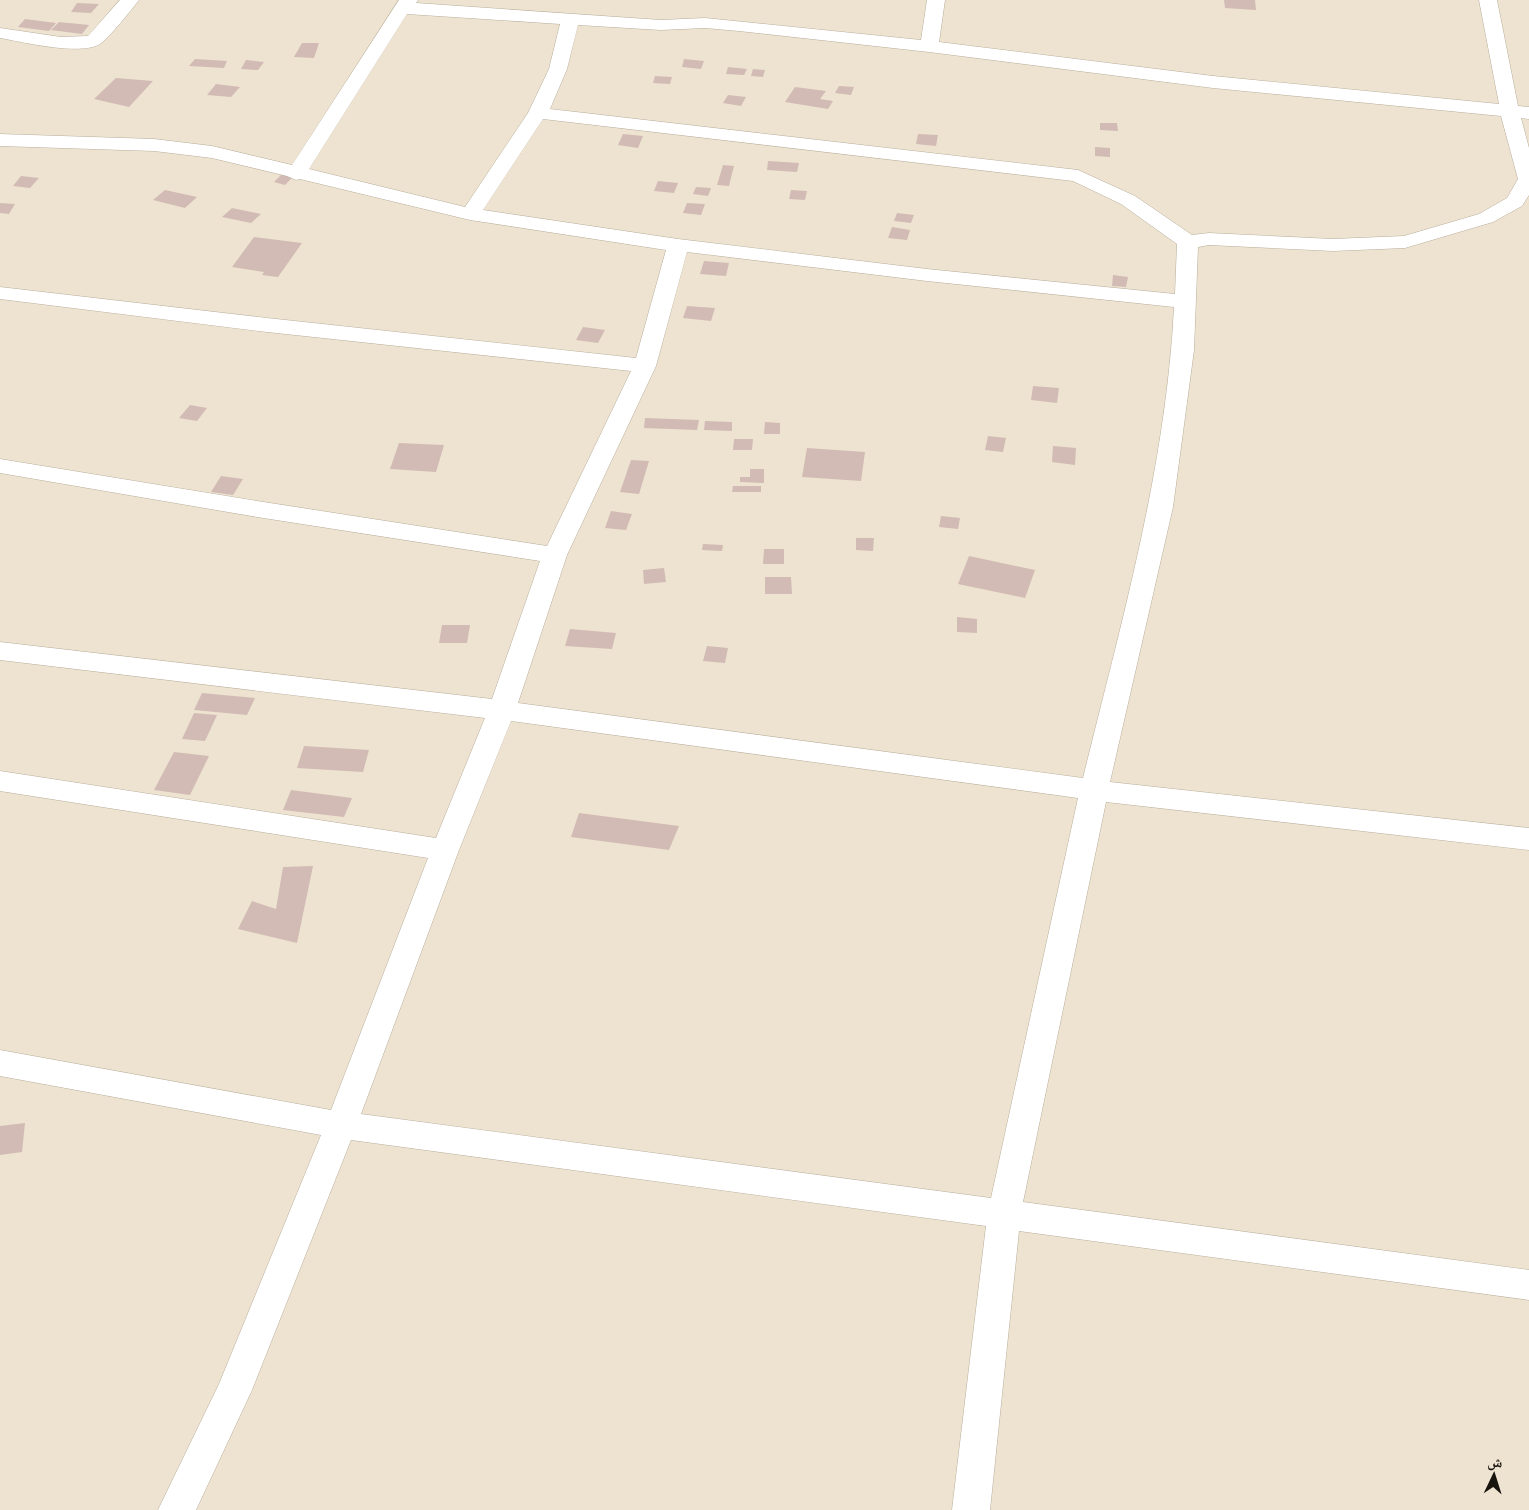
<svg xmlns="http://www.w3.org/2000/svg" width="1529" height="1510" viewBox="0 0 1529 1510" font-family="'Public Sans','Noto Naskh Arabic',sans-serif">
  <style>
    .building { fill: #d1bbb4 }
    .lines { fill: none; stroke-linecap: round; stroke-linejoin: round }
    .minor-casing { stroke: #b8ae9c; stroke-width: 1 }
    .minor { fill: #fff; fill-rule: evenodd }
  </style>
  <rect width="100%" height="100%" fill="#eee3d0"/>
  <!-- building -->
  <g class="building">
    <polygon points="1224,0 1255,0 1256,10 1225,8"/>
    <polygon points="77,3 99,4 91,13 71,12"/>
    <polygon points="25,19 56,23 49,31 18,27"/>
    <polygon points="59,22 89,25 82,34 51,30"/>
    <polygon points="302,43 319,43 314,58 294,57"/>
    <polygon points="195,59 227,61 224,68 189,66"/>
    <polygon points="684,59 704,61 701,69 682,67"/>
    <polygon points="246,60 264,62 258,70 241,69"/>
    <polygon points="728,67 747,69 744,75 726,74"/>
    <polygon points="753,69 765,70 763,77 751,76"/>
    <polygon points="655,76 672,77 670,84 653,83"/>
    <polygon points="116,78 153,81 129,107 94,99"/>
    <polygon points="216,84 240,87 231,97 207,95"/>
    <polygon points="839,86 854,87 851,95 835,93"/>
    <polygon points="795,87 826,91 820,99 833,101 828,109 785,102"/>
    <polygon points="728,95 746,97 741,106 723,103"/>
    <polygon points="1100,123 1117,123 1118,131 1100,130"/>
    <polygon points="623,134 643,136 638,148 618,145"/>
    <polygon points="918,134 938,135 936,146 916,144"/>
    <polygon points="1095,147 1110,148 1110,157 1095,156"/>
    <polygon points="768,161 799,163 797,172 767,170"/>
    <polygon points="723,165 734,166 729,186 717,185"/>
    <polygon points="282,174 293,177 285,185 274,182"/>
    <polygon points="21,176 39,178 30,188 13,186"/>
    <polygon points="658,181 678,183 674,193 654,191"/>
    <polygon points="696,187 711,188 708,196 693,194"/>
    <polygon points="165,190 197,197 185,208 153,200"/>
    <polygon points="791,190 807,191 805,200 789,199"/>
    <polygon points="0,203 15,204 9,214 0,213"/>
    <polygon points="687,203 705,204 701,215 683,213"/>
    <polygon points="232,208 261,214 251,223 222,217"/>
    <polygon points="897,213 914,215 911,223 894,221"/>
    <polygon points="892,227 910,230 907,240 888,238"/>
    <polygon points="254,237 302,243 278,277 262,275 264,272 232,267"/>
    <polygon points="704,261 729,263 726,276 700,274"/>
    <polygon points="1113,275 1128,277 1126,287 1112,286"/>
    <polygon points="687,306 715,308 711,321 683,318"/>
    <polygon points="583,327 605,330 598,343 576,340"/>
    <polygon points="1033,386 1059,388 1057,403 1031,400"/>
    <polygon points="190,405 207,408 197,421 179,418"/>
    <polygon points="645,418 699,420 697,430 644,428"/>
    <polygon points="705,421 732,422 732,431 704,430"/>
    <polygon points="765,422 780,423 780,434 764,434"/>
    <polygon points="988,436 1006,438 1003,452 985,450"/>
    <polygon points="734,439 753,439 752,450 733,450"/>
    <polygon points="399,443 444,445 436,472 390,469"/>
    <polygon points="1053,446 1076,448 1075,465 1052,462"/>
    <polygon points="807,448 865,452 861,481 802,477"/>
    <polygon points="631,460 649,461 639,494 620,492"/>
    <polygon points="750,469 764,469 764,483 740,482 740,477 750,477"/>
    <polygon points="221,476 243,479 233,495 211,492"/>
    <polygon points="733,486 761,486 761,492 732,492"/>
    <polygon points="611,511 632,514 626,530 605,528"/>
    <polygon points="941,516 960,518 958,529 939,527"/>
    <polygon points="856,538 874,538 873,551 856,550"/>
    <polygon points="703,544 723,545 722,551 702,550"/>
    <polygon points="764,549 784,549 784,564 763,564"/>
    <polygon points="969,556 1035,570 1025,598 958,584"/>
    <polygon points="664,568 666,582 644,584 643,570"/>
    <polygon points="765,577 791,577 792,594 765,594"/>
    <polygon points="957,617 977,619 977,633 957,632"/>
    <polygon points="442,625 470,625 467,643 439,643"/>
    <polygon points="570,629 616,633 612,649 565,646"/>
    <polygon points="707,646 728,648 725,663 703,661"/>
    <polygon points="202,693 255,698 247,715 194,710"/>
    <polygon points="194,713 217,715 205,741 182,739"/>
    <polygon points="304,746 369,750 363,772 297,768"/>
    <polygon points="174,752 209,756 190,795 154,790"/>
    <polygon points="291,790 352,798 344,817 283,810"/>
    <polygon points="579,813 679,826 669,850 571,837"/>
    <polygon points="313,866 297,943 238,929 252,901 276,909 283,867"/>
    <polygon points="25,1123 22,1152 0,1155 0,1126"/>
  </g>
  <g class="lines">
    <defs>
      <g id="minor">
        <path d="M 120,0 L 139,0 C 133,8 108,39 100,44 C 80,56 23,42 0,38 L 0,28 L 61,37 L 88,36 Z"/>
        <path d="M 399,0 L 418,0 L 416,3 L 661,20 L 705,18 L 921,40 L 927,0 L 945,0 L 939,42 L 1213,76 L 1499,104 L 1479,0 L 1497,0 L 1518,106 L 1529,107 L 1529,119 L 1521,118 L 1529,148 L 1529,195 L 1522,206 L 1493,222 L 1405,248 L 1333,251 L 1209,245 L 1198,247 L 1194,350 L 1173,507 L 1110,782 L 1529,828 L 1529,850 L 1106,802 L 1023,1202 L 1529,1270 L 1529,1300 L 1019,1231 L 990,1510 L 952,1510 L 986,1226 L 351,1140 L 252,1390 L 196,1510 L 158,1510 L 219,1384 L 321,1135 L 0,1076 L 0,1050 L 331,1110 L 428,858 L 0,791 L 0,771 L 436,838 L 485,718 L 0,660 L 0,642 L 492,699 L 540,561 L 257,517 L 0,473 L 0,459 L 257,501 L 547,546 L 631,371 L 267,332 L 0,299 L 0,287 L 267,318 L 636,358 L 666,250 L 470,220 L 300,179 L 296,180 L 287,176 L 212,158 L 154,151 L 0,146 L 0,134 L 154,139 L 212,146 L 292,165 ZM 407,14 L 560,24 L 549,69 L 528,113 L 465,207 L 309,169 ZM 578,25 L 661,30 L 705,28 L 739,31 L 929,52 L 1213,88 L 1501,116 L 1518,179 L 1507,198 L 1479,214 L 1404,236 L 1333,239 L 1209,233 L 1192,235 L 1135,196 L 1078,170 L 550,109 L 567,69 ZM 543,119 L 1073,181 L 1121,204 L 1177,244 L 1175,294 L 927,269 L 678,239 L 483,210 ZM 687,252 L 927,281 L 1174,307 C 1166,468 1121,623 1083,778 L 518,703 L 567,555 L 656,366 ZM 511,721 L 1078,798 L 991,1198 L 361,1114 L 459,850 Z"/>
      </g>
    </defs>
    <!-- minor casing -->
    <use href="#minor" class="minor-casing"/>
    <!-- minor -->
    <use href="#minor" class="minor"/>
  </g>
  <!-- north arrow -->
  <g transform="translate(1494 1475) rotate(4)" stroke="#eee3d0" stroke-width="4" paint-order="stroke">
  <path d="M0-4L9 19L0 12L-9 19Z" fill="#17130d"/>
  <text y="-8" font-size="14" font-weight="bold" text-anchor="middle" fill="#17130d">ش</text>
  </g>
</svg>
